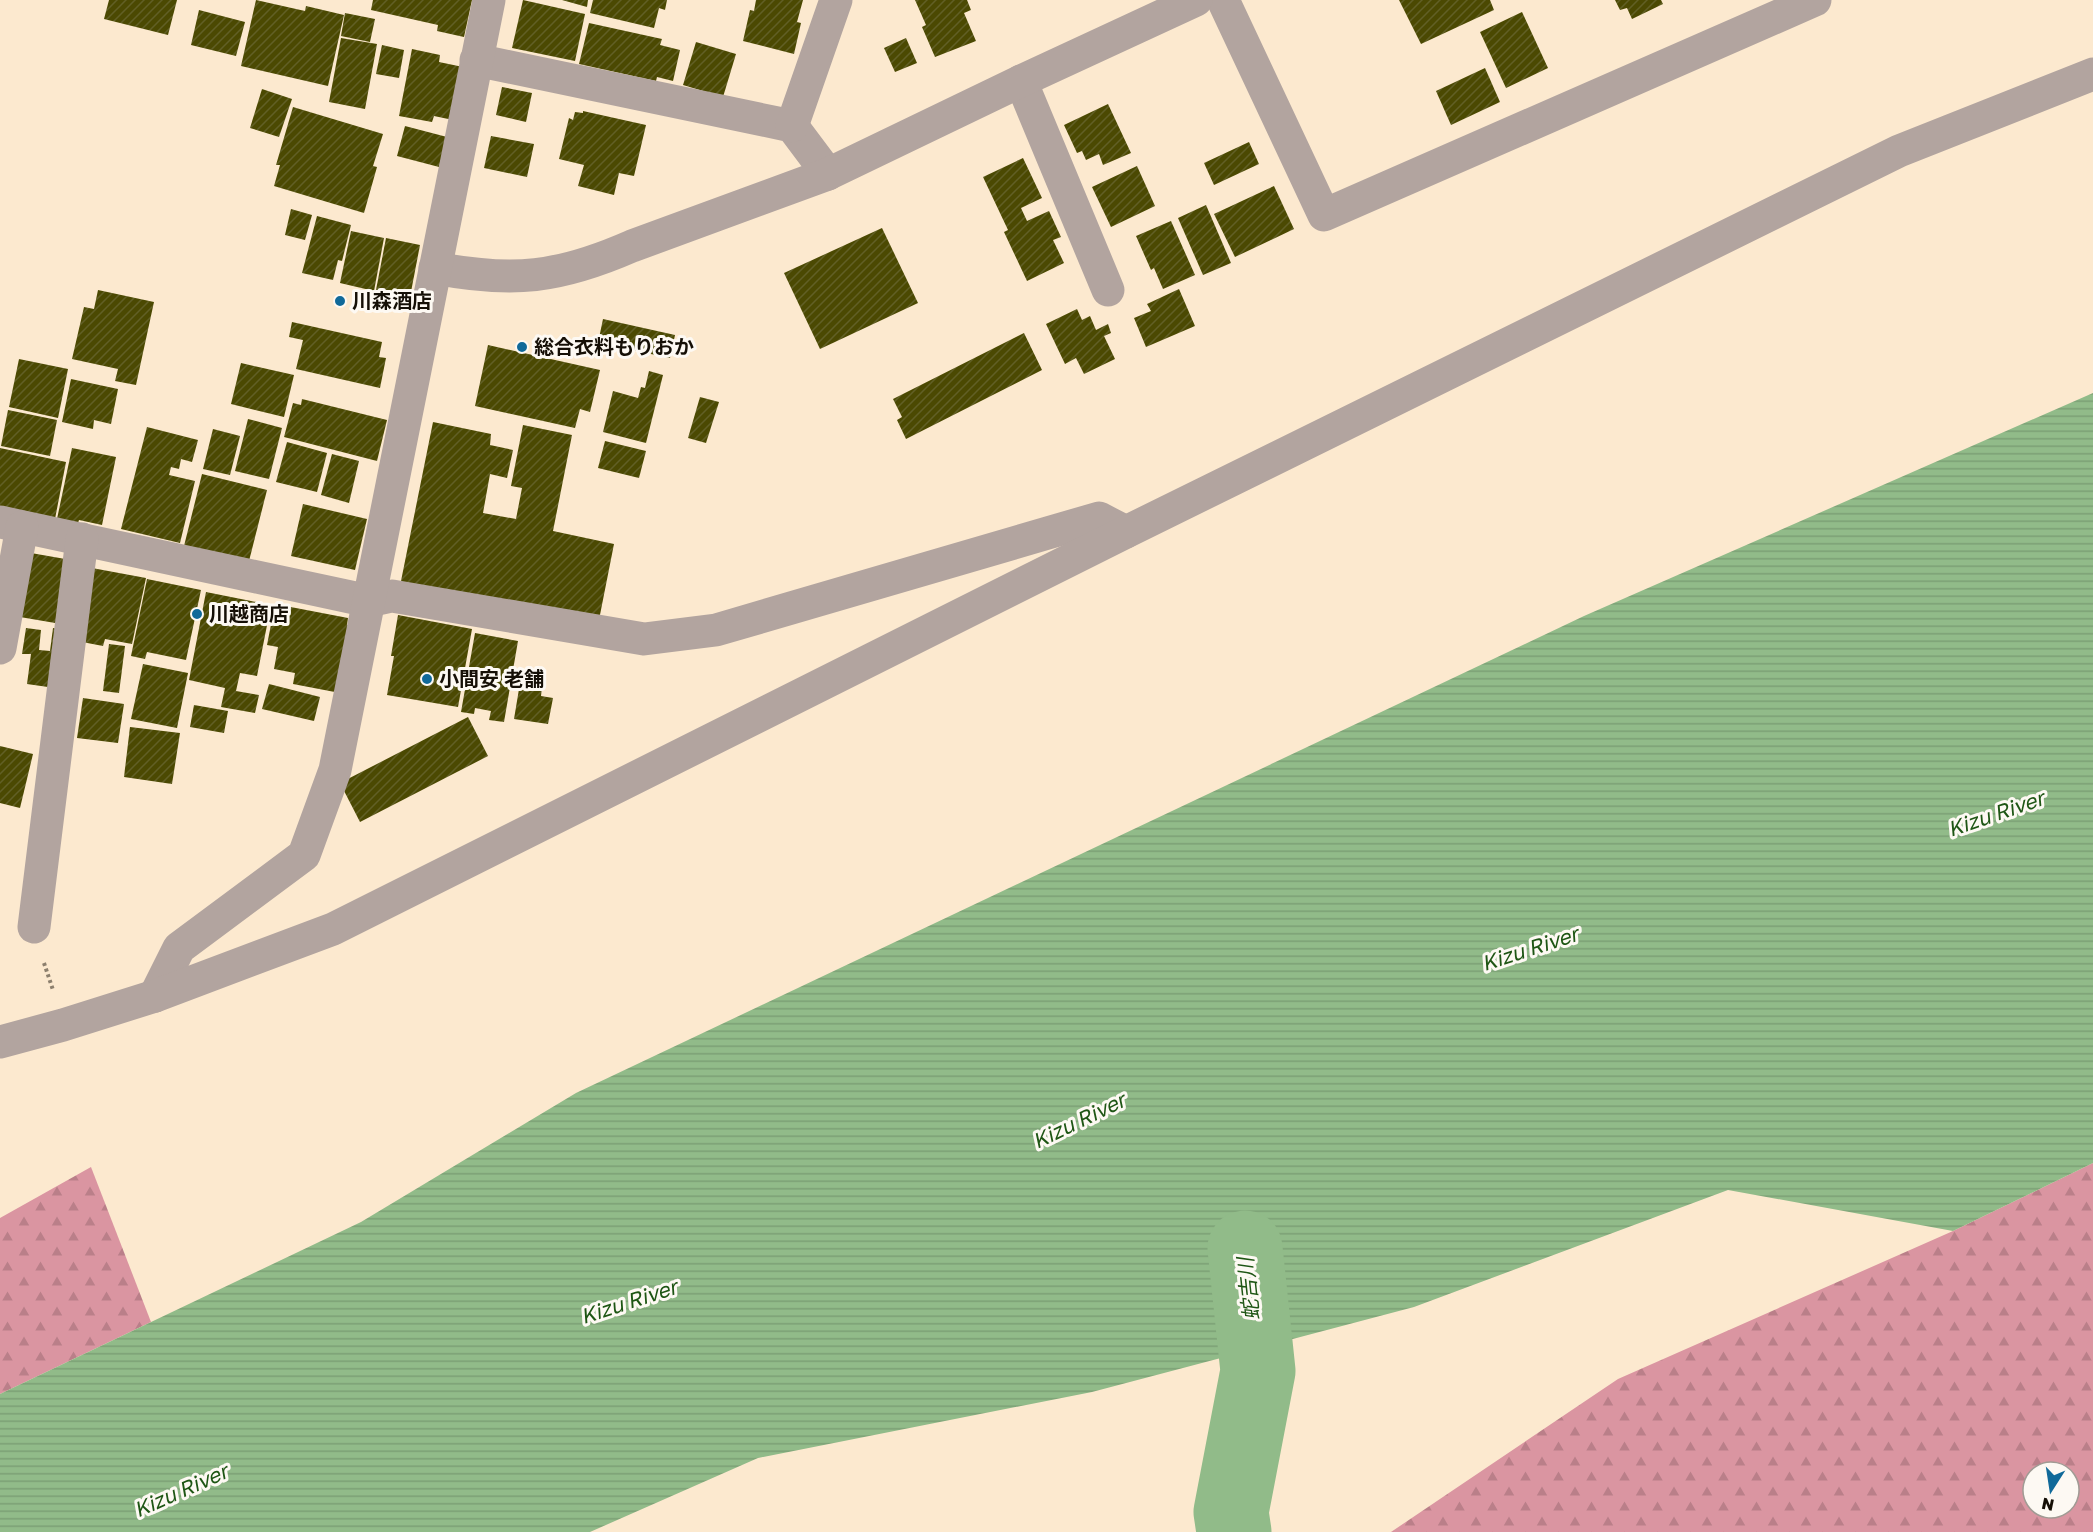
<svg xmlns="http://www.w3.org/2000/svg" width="2093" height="1532" viewBox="0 0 2093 1532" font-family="'Golos Text','Noto Sans JP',sans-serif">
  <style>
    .forest { fill: url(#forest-firs); fill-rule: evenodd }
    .water { fill: url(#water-rules) }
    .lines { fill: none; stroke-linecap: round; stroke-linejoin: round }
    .river { stroke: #91bb89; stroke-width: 75 }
    .building { fill: url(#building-hatch) }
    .path { stroke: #8c7f6d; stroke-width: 4; stroke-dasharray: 3 3; stroke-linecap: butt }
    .minor { stroke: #b2a49f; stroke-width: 33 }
    .poi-dot { fill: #106999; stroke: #fdf9f3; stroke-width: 2 }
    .labels { text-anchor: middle; stroke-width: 6; stroke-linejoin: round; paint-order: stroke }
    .poi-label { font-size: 20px; font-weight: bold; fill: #150f06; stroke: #fdf9f3; text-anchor: start }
    .water-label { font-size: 21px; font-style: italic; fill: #1e5614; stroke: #fdf9f3 }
  </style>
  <defs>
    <pattern id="forest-firs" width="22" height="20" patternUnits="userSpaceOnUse" patternTransform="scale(1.5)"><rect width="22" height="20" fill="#da95a1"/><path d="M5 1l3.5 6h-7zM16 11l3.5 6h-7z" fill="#ba7f89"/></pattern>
    <pattern id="water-rules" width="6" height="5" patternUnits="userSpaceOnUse" patternTransform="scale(1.5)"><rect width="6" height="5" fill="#91bb89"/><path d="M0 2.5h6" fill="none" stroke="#7ca075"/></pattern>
    <pattern id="building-hatch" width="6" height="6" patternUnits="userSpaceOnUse" patternTransform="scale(1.5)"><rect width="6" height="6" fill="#4b4902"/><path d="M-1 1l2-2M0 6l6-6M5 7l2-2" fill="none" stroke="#615f26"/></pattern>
  </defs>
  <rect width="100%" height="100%" fill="#fce9cf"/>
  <!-- forest -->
  <g class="forest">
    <path d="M 2093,1163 L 2093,1532 L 1391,1532 L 1618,1379 L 1953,1231 ZM 2033,1472 L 2069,1472 L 2069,1508 L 2033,1508 Z"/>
    <polygon points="91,1167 151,1322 0,1394 0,1218"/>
  </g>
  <!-- water -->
  <polygon class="water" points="2093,393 2093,1163 1953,1231 1728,1190 1414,1307 1092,1392 758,1458 590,1532 0,1532 0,1394 361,1222 576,1093 1584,616"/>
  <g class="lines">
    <!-- river -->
    <polyline class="river" points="1234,1532 1231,1512 1258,1371 1245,1248"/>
  </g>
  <!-- building -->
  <g class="building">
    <polygon points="109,0 177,0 168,35 104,19"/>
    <polygon points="256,0 305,11 306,6 344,15 328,86 241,66"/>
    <polygon points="373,0 472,0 464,37 437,31 438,25 371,10"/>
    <polygon points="523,0 585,14 575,61 512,48"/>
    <polygon points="562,0 588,0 587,7"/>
    <polygon points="593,0 667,0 665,10 659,8 654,28 590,13"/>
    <polygon points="756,0 803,0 797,22 801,23 794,54 743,41 750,10 754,11"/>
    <polygon points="915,0 967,0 971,10 964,13 976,41 935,57 922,27 926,25"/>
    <polygon points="1399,0 1490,0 1494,10 1421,44"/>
    <polygon points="1615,0 1661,0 1663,4 1632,19 1627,8 1620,10"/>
    <polygon points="199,10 245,22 236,56 191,45"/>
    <polygon points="1522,12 1548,68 1506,88 1480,32"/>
    <polygon points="345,13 375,19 370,42 341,36"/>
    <polygon points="589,23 662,39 660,45 680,50 673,81 657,77 656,81 579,64"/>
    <polygon points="341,38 377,44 365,109 329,102"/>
    <polygon points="906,38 917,63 895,72 884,48"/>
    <polygon points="696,42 736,54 723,97 683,85"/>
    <polygon points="382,45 404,50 399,78 376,74"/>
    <polygon points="412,49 440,55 439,62 463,67 453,120 434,116 432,122 399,116"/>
    <polygon points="1485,68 1500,102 1451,125 1436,91"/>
    <polygon points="502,87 532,93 526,122 496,115"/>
    <polygon points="262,89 292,99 279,137 250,128"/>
    <polygon points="1108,104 1131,153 1103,165 1099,154 1086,160 1082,151 1077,153 1064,125"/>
    <polygon points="293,107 383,134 373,166 377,167 364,213 274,186 280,165 276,165"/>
    <polygon points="583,111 646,125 634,176 619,173 614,195 578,186 584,165 559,159 569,118 573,120 575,112 583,113"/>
    <polygon points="405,126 447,137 439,167 397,156"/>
    <polygon points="491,136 534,144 527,177 484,168"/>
    <polygon points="1249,142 1259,164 1214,185 1204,163"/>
    <polygon points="1023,158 1042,198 1021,208 1027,221 1049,211 1061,237 1053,240 1064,263 1027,281 1004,232 1008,230 983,177"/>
    <polygon points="1137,166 1155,206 1111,227 1092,187"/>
    <polygon points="1274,186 1294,229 1235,257 1214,214"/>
    <polygon points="1206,205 1231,263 1203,275 1178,218"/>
    <polygon points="291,209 312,215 305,240 285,235"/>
    <polygon points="317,216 351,225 342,261 338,260 333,280 302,273"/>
    <polygon points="1171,221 1195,275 1163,289 1154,268 1151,270 1136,236"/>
    <polygon points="882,228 918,303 820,349 784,273"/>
    <polygon points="351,231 384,238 374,291 340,283"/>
    <polygon points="386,238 420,245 410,297 376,290"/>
    <polygon points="1179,289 1195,326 1146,347 1134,318 1151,311 1147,304"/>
    <polygon points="98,290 154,302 136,385 115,381 118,369 72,359 84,307 94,309"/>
    <polygon points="1077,309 1082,320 1090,316 1096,330 1108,324 1111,333 1104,336 1115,359 1084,374 1076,358 1065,364 1046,324"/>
    <polygon points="603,319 675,335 670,358 598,343"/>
    <polygon points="292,322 382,342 379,357 386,358 380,388 296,369 303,340 289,337"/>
    <polygon points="1024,333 1042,370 906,439 897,420 902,417 893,399"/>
    <polygon points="488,345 600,370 590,412 580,409 575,428 475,406"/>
    <polygon points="19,359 68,369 58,418 9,407"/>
    <polygon points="241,363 294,375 284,417 231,404"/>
    <polygon points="649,371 663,375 646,443 603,432 613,391 638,398 641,387 645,388"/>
    <polygon points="71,379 118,389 111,424 94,420 93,429 62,422"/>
    <polygon points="700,397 719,402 706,443 688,438"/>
    <polygon points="302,399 387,420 377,461 284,437 293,403 301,405"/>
    <polygon points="8,410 57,420 50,456 1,446"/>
    <polygon points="248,419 282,428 269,479 235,471"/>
    <polygon points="433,422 491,434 490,445 513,450 507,478 490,474 483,513 516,519 522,488 511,486 523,425 572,435 553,531 614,544 598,625 400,586"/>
    <polygon points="147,427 198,440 192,462 181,459 179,469 171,467 169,475 195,481 180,543 121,529"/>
    <polygon points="213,429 240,436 230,475 203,469"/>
    <polygon points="605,441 646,451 639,478 598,468"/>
    <polygon points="287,442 327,453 317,492 276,482"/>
    <polygon points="0,448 66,462 55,519 0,507"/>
    <polygon points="72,448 116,457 102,525 79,520 78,523 57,519"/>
    <polygon points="332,454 359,461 349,503 321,495"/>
    <polygon points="202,474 267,490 249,561 184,546"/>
    <polygon points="303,504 367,519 355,570 291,556"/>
    <polygon points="31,553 71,560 61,624 20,617"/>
    <polygon points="92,568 146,578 132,644 105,639 103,646 77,641"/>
    <polygon points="147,579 201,590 186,660 147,652 145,659 131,656"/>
    <polygon points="206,592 271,605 257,676 240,673 236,691 259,695 255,713 221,707 225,688 189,680"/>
    <polygon points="275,604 348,618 347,625 353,625 340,693 293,684 295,673 274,669 278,647 267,645"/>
    <polygon points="398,615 472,629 458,707 387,695 394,656 391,656"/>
    <polygon points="26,628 41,630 39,650 50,651 53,628 62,630 55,688 27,684 31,654 22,654"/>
    <polygon points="475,633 518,641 504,722 489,720 491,711 475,708 474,714 461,712"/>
    <polygon points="109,644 125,646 119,693 103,691"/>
    <polygon points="143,664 188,673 177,728 131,719"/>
    <polygon points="520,683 542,687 541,696 553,698 548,724 514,719"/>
    <polygon points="269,684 320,697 314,721 262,709"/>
    <polygon points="83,698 124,704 118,743 77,738"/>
    <polygon points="194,705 228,711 224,733 190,727"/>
    <polygon points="468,717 488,756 360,822 340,783"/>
    <polygon points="130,727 180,733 172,784 124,777"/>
    <polygon points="0,746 33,754 20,808 0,803"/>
  </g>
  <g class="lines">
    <!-- path -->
    <polyline class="path" points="44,963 53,990"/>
    <!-- minor -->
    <g class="minor">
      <polyline points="1223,0 1324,215 1815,0"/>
      <polyline points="476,60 792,126 828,174"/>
      <polyline points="1021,81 1108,290"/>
      <polyline points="792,126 836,0"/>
      <path d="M 435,268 C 513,283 559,278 632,246 L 828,174 L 1021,81 L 1196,0"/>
      <polyline points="0,522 369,601 392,596 644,639 716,630 1099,518 1126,532"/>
      <polyline points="0,648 22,527"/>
      <polyline points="34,927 82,539"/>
      <polyline points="155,996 179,948 304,855 335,770 489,0"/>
      <polyline points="0,1042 63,1025 155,996 333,929 1126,532 1899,151 2093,74"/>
    </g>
  </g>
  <!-- markers -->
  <g class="poi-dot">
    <circle cx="340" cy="301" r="6"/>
    <circle cx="522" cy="347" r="6"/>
    <circle cx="197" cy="614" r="6"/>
    <circle cx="427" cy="679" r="6"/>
  </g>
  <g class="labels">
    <!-- poi labels -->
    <g class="poi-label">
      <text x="352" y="308">川森酒店</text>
      <text x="534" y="354">総合衣料もりおか</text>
      <text x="209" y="621">川越商店</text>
      <text x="439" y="686">小間安 老舗</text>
    </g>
    <!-- water labels -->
    <g class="water-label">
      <text transform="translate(1996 814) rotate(-19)" y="7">Kizu River</text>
      <text transform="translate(1530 949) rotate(-18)" y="7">Kizu River</text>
      <text transform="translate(1079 1121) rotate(-26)" y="7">Kizu River</text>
      <text transform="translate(1249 1289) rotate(-96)" y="7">蛇吉川</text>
      <text transform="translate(629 1302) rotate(-18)" y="7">Kizu River</text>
      <text transform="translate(181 1491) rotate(-24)" y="7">Kizu River</text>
    </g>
  </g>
  <!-- north arrow -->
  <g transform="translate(2051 1490) rotate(192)"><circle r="28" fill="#fdf9f3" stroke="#a09b94" stroke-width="1.5"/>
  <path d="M0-4.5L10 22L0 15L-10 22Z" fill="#106999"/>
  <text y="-9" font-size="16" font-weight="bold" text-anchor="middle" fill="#150f06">N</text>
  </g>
</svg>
